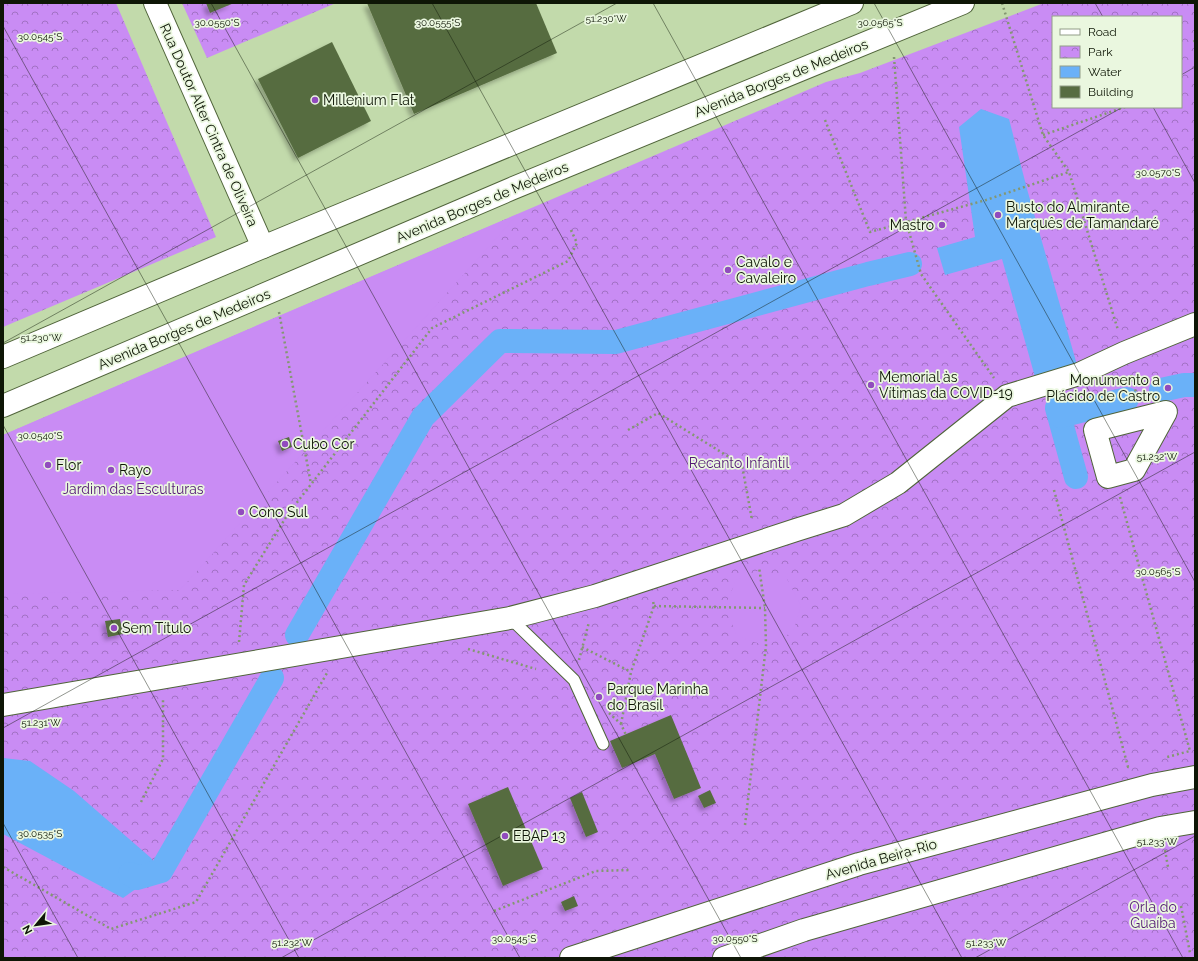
<svg xmlns="http://www.w3.org/2000/svg" width="1198" height="961" viewBox="0 0 1198 961" font-family="Raleway,sans-serif">
  <style>
    .park { fill: url(#park-crowns); fill-rule: evenodd }
    .garden { fill: #c98cf4 }
    .water { fill: #6ab1f8 }
    .lines { fill: none; stroke-linecap: round; stroke-linejoin: round }
    .canal { stroke: #6ab1f8; stroke-width: 24 }
    .building { fill: #576c41; filter: url(#shadow) }
    .lane-casing { stroke: #50643a; stroke-width: 13 }
    .street-casing { stroke: #50643a; stroke-width: 24 }
    .secondary-casing { stroke: #50643a; stroke-width: 24 }
    .path { stroke: #849772; stroke-width: 2.5; stroke-dasharray: 2 3; stroke-linecap: butt }
    .lane { stroke: #fff; stroke-width: 11 }
    .street { stroke: #fff; stroke-width: 22 }
    .secondary { stroke: #fff; stroke-width: 22 }
    .ticks { fill: none; stroke: #0e1606; stroke-width: 1; stroke-opacity: 0.45 }
    .poi-dot { fill: #914bbe; stroke: #eaf7df; stroke-width: 1.5 }
    .labels { text-anchor: middle; stroke-width: 3.5; stroke-linejoin: round; paint-order: stroke }
    .street-label { font-size: 14px; fill: #0e1606; stroke: #eaf7df }
    .poi-label { font-size: 14px; fill: #0e1606; stroke: #eaf7df; text-anchor: start }
    .park-label { font-size: 14px; fill: #541975; stroke: #eaf7df }
    .ticks-label { font-size: 10px; text-anchor: middle; fill: #0e1606; stroke: #eaf7df; stroke-width: 3.5; stroke-linejoin: round; paint-order: stroke }
  </style>
  <defs>
    <pattern id="park-crowns" width="20" height="18" patternUnits="userSpaceOnUse"><rect width="20" height="18" fill="#c98cf4"/><path d="M2 6a3 3 0 1 1 6 0M12 15a3 3 0 1 1 6 0" fill="none" stroke="#a271c4"/></pattern>
    <filter id="shadow"><feDropShadow dx="-3.5" dy="3.5" stdDeviation="2" flood-color="#0004"/></filter>
  </defs>
  <rect width="100%" height="100%" fill="#c2daab"/>
  <!-- park -->
  <g class="park">
    <polygon points="3,3 116,3 216,237 3,327"/>
    <polygon points="182,3 336,3 207,58"/>
    <path d="M 1044,3 L 1195,3 L 1195,958 L 3,958 L 3,435 L 279,316 L 826,82 L 860,73 ZM 1053,17 L 1181,17 L 1181,107 L 1053,107 Z"/>
  </g>
  <!-- garden -->
  <g class="garden">
    <polygon points="518,214 180,590 3,594 3,435 279,316"/>
    <polygon points="760,570 786,577 801,606 793,632 766,646 737,636 725,607 736,580"/>
  </g>
  <!-- water -->
  <g class="water">
    <polygon points="981,109 1009,119 1027,189 1077,365 1035,377 1002,259 945,275 937,248 975,237 959,127"/>
    <polygon points="3,758 30,761 74,791 151,858 161,871 123,898 3,834"/>
  </g>
  <g class="lines">
    <!-- canal -->
    <g class="canal">
      <polyline points="1161,390 1184,385 1195,385"/>
      <polyline points="1057,408 1076,477"/>
      <polyline points="1060,416 1127,399"/>
      <polyline points="297,635 423,417 500,341 616,342 868,274 910,264"/>
      <polyline points="130,874 137,878 161,871 272,678"/>
    </g>
  </g>
  <!-- building -->
  <g class="building">
    <polygon points="206,3 234,3 210,13"/>
    <polygon points="367,3 536,3 557,53 414,114"/>
    <polygon points="332,42 371,121 298,158 258,79"/>
    <polygon points="289,437 292,447 282,451 278,441"/>
    <polygon points="120,619 123,634 108,637 105,621"/>
    <polygon points="671,715 701,788 674,799 655,754 622,768 610,741"/>
    <polygon points="508,787 543,869 503,886 468,804"/>
    <polygon points="710,790 716,803 704,808 698,796"/>
    <polygon points="582,792 598,832 586,837 570,798"/>
    <polygon points="574,896 578,906 565,911 561,902"/>
  </g>
  <g class="lines">
    <defs>
      <polyline id="lane" points="510,618 574,680 603,744"/>
      <g id="street">
        <polygon points="1166,412 1134,470 1108,477 1095,430"/>
        <polyline points="3,705 510,618 595,596 796,530 844,515 898,483 1007,396 1079,374 1124,353 1195,324"/>
      </g>
      <g id="secondary">
        <polyline points="155,3 263,247"/>
        <polyline points="3,357 263,247 852,3"/>
        <polyline points="3,406 511,189 963,3"/>
        <polyline points="571,958 859,864 1152,785 1195,777"/>
        <polyline points="724,958 804,930 1160,828 1195,822"/>
      </g>
    </defs>
    <!-- lane casing -->
    <use href="#lane" class="lane-casing"/>
    <!-- street casing -->
    <use href="#street" class="street-casing"/>
    <!-- secondary casing -->
    <use href="#secondary" class="secondary-casing"/>
    <!-- path -->
    <g class="path">
      <polyline points="1002,3 1043,135 1069,172 1118,330"/>
      <polyline points="1194,40 1195,43"/>
      <polyline points="894,57 906,221 921,274 994,378"/>
      <polyline points="825,120 870,232 986,200 1069,172"/>
      <polyline points="1043,135 1125,107"/>
      <polyline points="279,312 311,484"/>
      <polyline points="1131,375 1137,396"/>
      <polyline points="628,430 658,413 742,465 752,520"/>
      <polyline points="1054,490 1128,767 1129,766"/>
      <polyline points="1120,497 1190,751 1167,757"/>
      <polyline points="654,606 765,608"/>
      <polyline points="239,642 244,585 288,514 432,328 568,261 577,243 570,228"/>
      <polyline points="582,647 631,672"/>
      <polyline points="468,649 536,669"/>
      <polyline points="579,660 589,622"/>
      <polyline points="609,713 621,724 626,735"/>
      <polyline points="621,724 631,672 654,606 653,601"/>
      <polyline points="141,802 163,759 163,700"/>
      <polyline points="745,825 766,646 765,608 759,567"/>
      <polyline points="1165,850 1168,867"/>
      <polyline points="3,867 111,929 196,902 327,673"/>
      <polyline points="1181,906 1190,953"/>
      <polyline points="494,911 596,871 631,870"/>
    </g>
    <!-- lane -->
    <use href="#lane" class="lane"/>
    <!-- street -->
    <use href="#street" class="street"/>
    <!-- secondary -->
    <use href="#secondary" class="secondary"/>
  </g>
  <!-- ticks -->
  <path class="ticks" d="M 211,3 L 741,958M 432,3 L 962,958M 653,3 L 1183,958M 874,3 L 1195,582M 1095,3 L 1103,17M 3,26 L 520,958M 1181,75 L 1195,67M 1153,107 L 1195,183M 3,343 L 617,3M 3,425 L 299,958M 3,728 L 1123,107M 3,823 L 78,958M 281,958 L 1195,452M 975,958 L 1195,836"/>
  <!-- markers -->
  <g class="poi-dot">
    <circle cx="315" cy="100" r="4"/>
    <circle cx="998" cy="215" r="4"/>
    <circle cx="942" cy="225" r="4"/>
    <circle cx="728" cy="270" r="4"/>
    <circle cx="871" cy="385" r="4"/>
    <circle cx="1168" cy="388" r="4"/>
    <circle cx="285" cy="444" r="4"/>
    <circle cx="48" cy="465" r="4"/>
    <circle cx="111" cy="470" r="4"/>
    <circle cx="241" cy="512" r="4"/>
    <circle cx="114" cy="628" r="4"/>
    <circle cx="599" cy="697" r="4"/>
    <circle cx="505" cy="836" r="4"/>
  </g>
  <g class="labels">
    <!-- street labels -->
    <g class="street-label">
      <text transform="translate(781 78) rotate(-22)" y="5">Avenida Borges de Medeiros</text>
      <text transform="translate(209 125) rotate(66)" y="5">Rua Doutor Alter Cintra de Oliveira</text>
      <text transform="translate(482 202) rotate(-23)" y="5">Avenida Borges de Medeiros</text>
      <text transform="translate(184 329) rotate(-23)" y="5">Avenida Borges de Medeiros</text>
      <text transform="translate(881 859) rotate(-16)" y="5">Avenida Beira-Rio</text>
    </g>
    <!-- poi labels -->
    <g class="poi-label">
      <text x="323" y="105">Millenium Flat</text>
      <text x="1006" y="212">Busto do Almirante<tspan x="1006" dy="16">Marquês de Tamandaré</tspan></text>
      <text x="934" y="230" text-anchor="end">Mastro</text>
      <text x="736" y="267">Cavalo e<tspan x="736" dy="16">Cavaleiro</tspan></text>
      <text x="879" y="382">Memorial às<tspan x="879" dy="16">Vítimas da COVID-19</tspan></text>
      <text x="1160" y="385" text-anchor="end">Monumento a<tspan x="1160" dy="16">Plácido de Castro</tspan></text>
      <text x="293" y="449">Cubo Cor</text>
      <text x="56" y="470">Flor</text>
      <text x="119" y="475">Rayo</text>
      <text x="249" y="517">Cono Sul</text>
      <text x="122" y="633">Sem Título</text>
      <text x="607" y="694">Parque Marinha<tspan x="607" dy="16">do Brasil</tspan></text>
      <text x="513" y="841">EBAP 13</text>
    </g>
    <!-- park labels -->
    <g class="park-label">
      <text x="739" y="468">Recanto Infantil</text>
      <text x="133" y="494">Jardim das Esculturas</text>
      <text x="1153" y="912">Orla do<tspan x="1153" dy="16">Guaíba</tspan></text>
    </g>
  </g>
  <g class="ticks-label">
    <text x="606" y="22">51.230°W</text>
    <text x="217" y="26">30.0550°S</text>
    <text x="438" y="26">30.0555°S</text>
    <text x="880" y="26">30.0565°S</text>
    <text x="40" y="40">30.0545°S</text>
    <text x="1158" y="176">30.0570°S</text>
    <text x="41" y="341">51.230°W</text>
    <text x="40" y="439">30.0540°S</text>
    <text x="1157" y="460">51.232°W</text>
    <text x="1158" y="575">30.0565°S</text>
    <text x="41" y="726">51.231°W</text>
    <text x="40" y="837">30.0535°S</text>
    <text x="1157" y="845">51.233°W</text>
    <text x="514" y="942">30.0545°S</text>
    <text x="735" y="942">30.0550°S</text>
    <text x="292" y="946">51.232°W</text>
    <text x="986" y="946">51.233°W</text>
  </g>
  <!-- border -->
  <rect width="1198" height="961" fill="none" stroke="#0e1606" stroke-width="8"/>
  <!-- legend -->
  <rect x="1052" y="16" width="130" height="92" fill="#eaf7df" stroke="#929d88"/>
  <rect x="1060" y="29" width="20" height="6" fill="#ffffff" stroke="#929d88"/>
  <text x="1088" y="36" font-size="12" fill="#0e1606">Road</text>
  <rect x="1060" y="46" width="20" height="12" fill="url(#park-crowns)" stroke="#929d88"/>
  <text x="1088" y="56" font-size="12" fill="#0e1606">Park</text>
  <rect x="1060" y="66" width="20" height="12" fill="#6ab1f8" stroke="#929d88"/>
  <text x="1088" y="76" font-size="12" fill="#0e1606">Water</text>
  <rect x="1060" y="86" width="20" height="12" fill="#576c41" stroke="#929d88"/>
  <text x="1088" y="96" font-size="12" fill="#0e1606">Building</text>
  <!-- north arrow -->
  <g transform="translate(36 925) rotate(241)" stroke="#eaf7df" stroke-width="3" paint-order="stroke">
  <path d="M0-3L7 15L0 10L-7 15Z" fill="#0e1606"/>
  <text y="-6" font-size="11" font-weight="bold" text-anchor="middle" fill="#0e1606">N</text>
  </g>
</svg>
